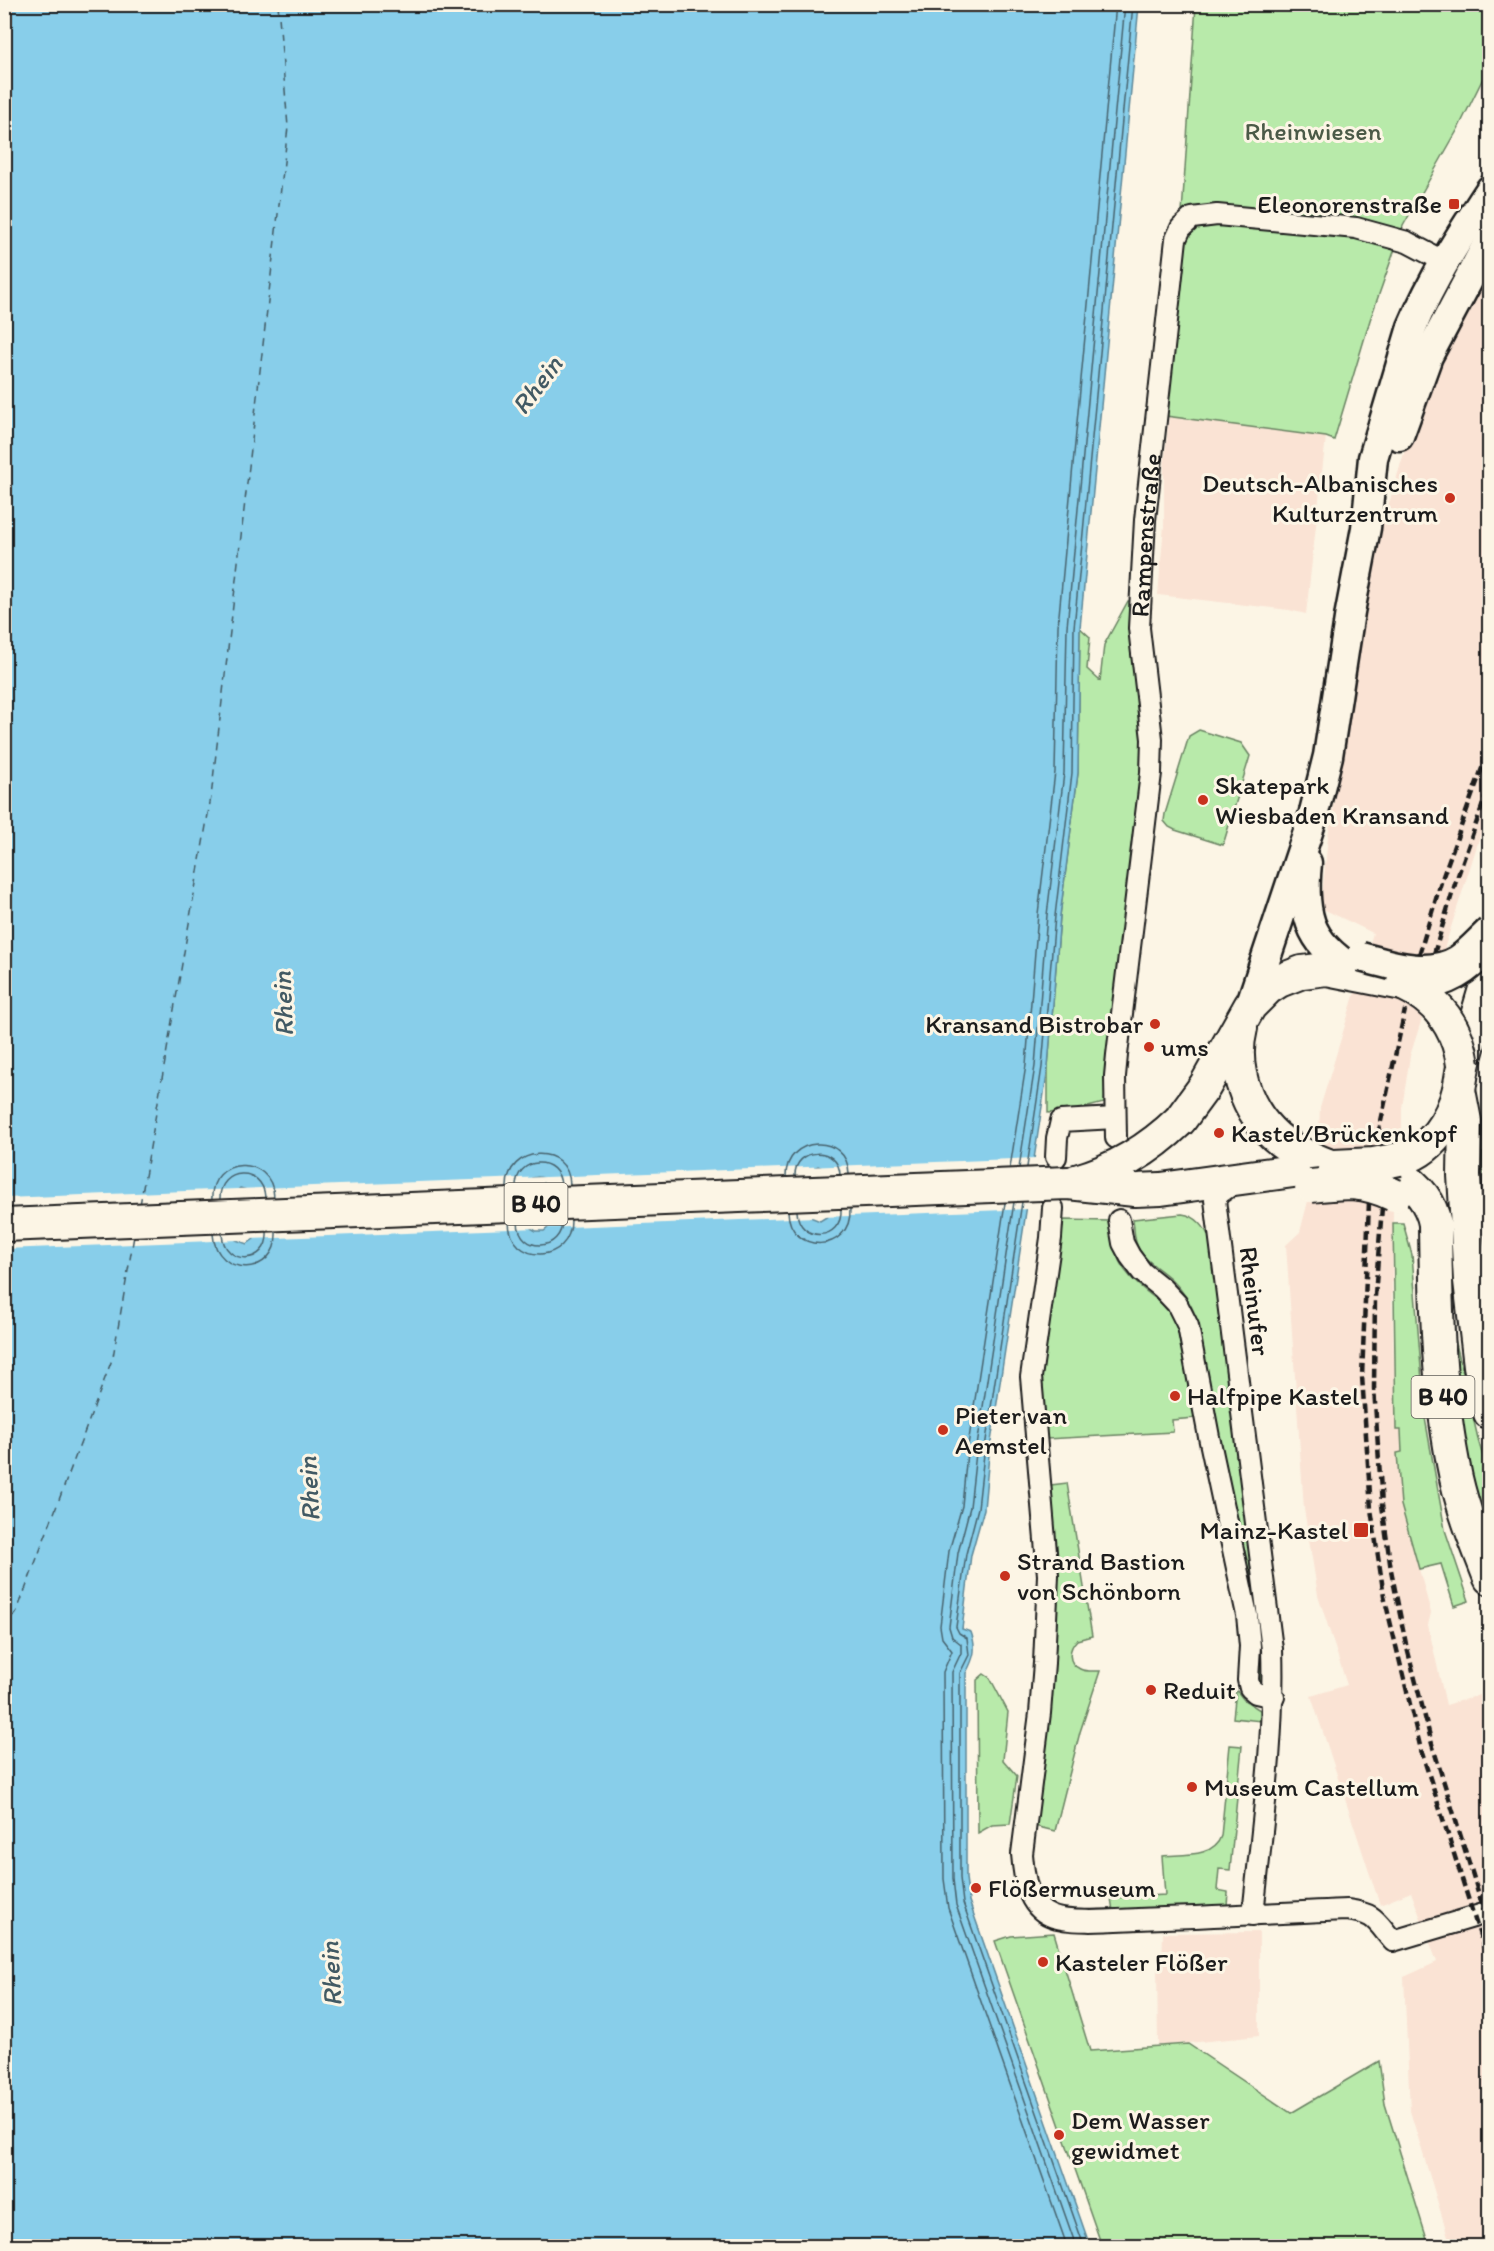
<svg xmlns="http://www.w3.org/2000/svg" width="1494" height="2251" viewBox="0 0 1494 2251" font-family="Itim,sans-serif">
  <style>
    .built { fill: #fae3d4 }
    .green { fill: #b8eaaa; stroke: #6a8363; stroke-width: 1.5 }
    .water { fill: #88ceea; stroke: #5d8798; stroke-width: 1.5; fill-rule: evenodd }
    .pier { fill: #fcf5e5 }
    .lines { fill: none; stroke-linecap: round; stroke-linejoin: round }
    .shore { stroke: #47636e; stroke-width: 1.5 }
    .ferry { stroke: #425a64; stroke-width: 1.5; stroke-dasharray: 8 6; stroke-linecap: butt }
    .minor-casing { stroke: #1c1c1c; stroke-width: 24 }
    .secondary-casing { stroke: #1c1c1c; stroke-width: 33 }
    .primary-casing { stroke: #1c1c1c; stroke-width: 36 }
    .minor { stroke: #fcf5e5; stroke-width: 20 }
    .secondary { stroke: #fcf5e5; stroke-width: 28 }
    .primary { stroke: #fcf5e5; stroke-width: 32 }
    .rail { stroke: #1c1c1c; stroke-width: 4.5; stroke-dasharray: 9 4.5; stroke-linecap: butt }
    .secondary-bridge-casing { stroke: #1c1c1c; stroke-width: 33; stroke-linecap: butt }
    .primary-bridge-casing { stroke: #1c1c1c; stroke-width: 36; stroke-linecap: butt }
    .secondary-bridge { stroke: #fcf5e5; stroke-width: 28 }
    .primary-bridge { stroke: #fcf5e5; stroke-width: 32 }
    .poi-dot { fill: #c8321e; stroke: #fcf5e5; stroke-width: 2 }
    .labels { text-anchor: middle; stroke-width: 6; stroke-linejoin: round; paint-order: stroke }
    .shield { fill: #fcf5e5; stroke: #5f5d58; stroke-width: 1.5 }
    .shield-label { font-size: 24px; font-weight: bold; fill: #1c1c1c }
    .park-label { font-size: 26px; fill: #4b5a47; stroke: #fcf5e5 }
    .poi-label { font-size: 26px; fill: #1c1c1c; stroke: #fcf5e5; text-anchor: start }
    .street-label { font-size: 26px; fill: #1c1c1c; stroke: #fcf5e5 }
    .water-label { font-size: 27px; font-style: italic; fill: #425a64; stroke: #fcf5e5 }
  </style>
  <rect width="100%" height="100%" fill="#fcf5e5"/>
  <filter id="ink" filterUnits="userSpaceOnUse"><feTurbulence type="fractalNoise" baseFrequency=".0167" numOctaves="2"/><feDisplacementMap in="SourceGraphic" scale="12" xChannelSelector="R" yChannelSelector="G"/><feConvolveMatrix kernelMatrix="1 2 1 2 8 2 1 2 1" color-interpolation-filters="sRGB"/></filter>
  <g filter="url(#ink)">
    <!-- built -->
    <g class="built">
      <polygon points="1489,273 1489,808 1410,1056 1402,1108 1402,1132 1393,1206 1392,1301 1396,1430 1401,1430 1402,1453 1397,1453 1415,1554 1431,1613 1428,1625 1446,1705 1483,1694 1482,1697 1489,1718 1489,2246 1451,2246 1410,2111 1404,1977 1437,1962 1411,1892 1380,1905 1311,1696 1347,1685 1318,1595 1304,1509 1286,1245 1300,1232 1308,1201 1319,1133 1320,1108 1373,933 1321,908 1328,836 1380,533 1417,410"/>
      <polygon points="1169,415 1326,437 1306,614 1289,610 1158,595 1164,525 1164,468"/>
      <polygon points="1259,1932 1259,2036 1158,2046 1157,1964 1162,1964 1163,1933"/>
    </g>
    <!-- green -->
    <g class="green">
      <polygon points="1196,5 1489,5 1489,66 1458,129 1403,226 1370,320 1334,440 1326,437 1158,415 1181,228"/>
      <polygon points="1128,601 1133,601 1145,737 1104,1103 1072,1111 1048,1113 1048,1067 1060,916 1078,773 1080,628 1090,637 1087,669 1100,681 1104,645"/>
      <polygon points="1199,730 1241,743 1250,756 1223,845 1175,830 1169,827 1164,821 1165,814 1189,736"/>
      <polygon points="1483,1153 1490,1153 1489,1300 1487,1279"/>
      <path d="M 1182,1214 C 1197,1216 1205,1227 1211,1241 L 1263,1643 L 1265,1682 L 1261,1684 L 1256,1681 L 1228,1485 L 1197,1319 C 1191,1304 1184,1291 1171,1279 C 1159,1268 1141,1259 1136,1242 C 1134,1235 1134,1226 1133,1219 Z"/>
      <path d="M 1064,1220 L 1111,1221 C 1113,1255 1119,1270 1147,1292 C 1155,1298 1165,1305 1170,1314 C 1188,1344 1189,1384 1195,1418 L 1172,1420 L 1173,1432 L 1046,1439 L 1041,1402 L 1041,1369 Z"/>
      <polygon points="1393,1223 1403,1223 1412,1255 1425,1418 1445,1530 1469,1601 1454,1606 1441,1564 1419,1569 1401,1505 1397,1453 1402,1452 1401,1430 1396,1430"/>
      <polygon points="1453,1330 1479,1443 1489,1477 1489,1552 1461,1452"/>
      <path d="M 1067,1483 L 1092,1636 L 1077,1640 C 1068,1649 1067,1663 1080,1669 C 1086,1672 1094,1671 1100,1671 L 1080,1732 L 1055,1831 L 1034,1826 L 1056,1645 L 1057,1576 L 1051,1485 Z"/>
      <polygon points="984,1674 990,1678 1008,1712 1003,1760 1017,1776 1010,1824 992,1825 978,1833 977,1680"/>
      <polygon points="1236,1690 1244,1700 1260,1710 1261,1721 1233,1718"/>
      <path d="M 1230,1745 L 1242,1746 L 1230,1870 L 1219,1869 L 1217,1890 L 1228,1892 L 1227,1905 L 1113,1911 L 1111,1898 L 1165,1895 L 1162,1856 C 1182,1854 1214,1858 1221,1836 Z"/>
      <polygon points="1054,1933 1090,2051 1188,2044 1291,2113 1379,2061 1385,2104 1429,2246 1102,2246 995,1941 1011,1936"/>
    </g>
    <!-- water -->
    <path class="water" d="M 5,5 L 1139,5 L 1080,628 L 1078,773 L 1060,916 L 1048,1067 L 989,1455 L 984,1509 L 971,1555 L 962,1629 L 971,1632 C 977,1649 974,1658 966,1673 L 966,1878 L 969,1901 L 1090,2246 L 5,2246 ZM 818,1166 L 827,1170 L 828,1216 L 820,1221 L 810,1217 L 811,1169 ZM 538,1177 L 544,1178 L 549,1227 L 544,1231 L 536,1231 L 531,1228 L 532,1178 ZM 240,1188 L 251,1191 L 254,1239 L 247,1244 L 236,1240 L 234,1193 Z"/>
    <!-- pier -->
    <polygon class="pier" points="1037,1158 1030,1209 823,1217 825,1215 824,1171 818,1169 812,1172 813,1215 816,1217 543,1228 546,1226 544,1182 538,1180 533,1182 534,1227 537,1228 250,1239 248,1193 242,1191 237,1193 239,1240 4,1249 5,1198"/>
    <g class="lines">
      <!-- shore -->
      <g class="shore">
        <polyline points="1027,1167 1042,1067 1055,916 1072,773 1074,628 1133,4"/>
        <polyline points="1010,1168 1026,1065 1038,914 1055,772 1058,626 1116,4"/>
        <polyline points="1019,1168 1035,1066 1047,915 1064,773 1067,627 1125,4"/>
        <path d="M 795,1176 C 794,1147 839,1145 840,1175"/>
        <path d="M 786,1177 C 785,1135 848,1132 849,1174"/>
        <path d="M 507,1188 C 506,1145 569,1142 570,1185"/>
        <path d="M 516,1188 C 515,1156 560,1154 561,1186"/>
        <path d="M 220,1199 C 219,1167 263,1165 265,1197"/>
        <path d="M 212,1200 C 209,1156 272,1153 274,1197"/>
        <polyline points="1014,1202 976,1453 970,1507 958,1553 949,1627 952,1637 961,1644 961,1653 952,1672 953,1879 956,1905 1076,2246"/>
        <polyline points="1022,1202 984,1454 978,1508 966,1554 956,1627 959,1633 967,1638 969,1655 960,1673 960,1878 963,1903 1084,2246"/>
        <polyline points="1005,1203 967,1452 962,1506 949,1551 940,1626 942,1638 952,1651 943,1672 944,1879 948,1908 1067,2246"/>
        <path d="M 788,1211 C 789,1255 852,1254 850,1209"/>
        <path d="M 797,1211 C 798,1243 843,1242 841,1209"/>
        <path d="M 509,1222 C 510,1266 572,1264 571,1220"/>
        <path d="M 518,1222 C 519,1254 563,1252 562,1220"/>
        <path d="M 213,1234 C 216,1279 278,1277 276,1232"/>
        <path d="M 222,1234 C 224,1267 269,1265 267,1232"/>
      </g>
      <!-- ferry -->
      <g class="ferry">
        <polyline points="140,1205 211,797 288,127 278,4"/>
        <polyline points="4,1628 17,1611 113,1357 134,1236"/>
      </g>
      <defs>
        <g id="minor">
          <path id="s1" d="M 1116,1138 L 1115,1076 L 1117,1055 L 1151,773 L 1152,739 L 1139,628 L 1145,520 L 1176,239 L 1181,228 L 1192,218 L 1217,215 L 1356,228 L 1407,242 L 1445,262"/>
          <polyline points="1056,1157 1057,1138 1061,1121 1115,1118"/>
          <path d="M 1236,1182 L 1220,1193 L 1215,1200 L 1272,1649 C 1275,1738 1262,1826 1253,1915"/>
          <path d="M 1053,1208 L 1051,1238 L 1031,1377 L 1048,1575 L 1044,1663 L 1040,1713 L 1022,1854 C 1024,1878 1027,1906 1051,1916 C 1070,1924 1116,1920 1138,1919 C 1207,1917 1277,1913 1347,1910 C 1376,1914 1375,1920 1393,1941 L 1490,1912"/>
          <polyline points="1119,1220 1123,1243 1130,1256 1142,1272 1162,1288 1177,1304 1188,1326 1209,1437 1247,1615 1250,1646 1248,1680 1250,1688 1256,1693 1274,1697"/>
        </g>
        <g id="secondary">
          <polyline points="1399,436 1428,356 1490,239"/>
          <path d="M 1307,863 C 1301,921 1312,946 1362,975"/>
          <path d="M 1250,1006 L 1312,820 L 1328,756 L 1350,612 L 1366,528 L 1373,458 L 1412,327 C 1432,279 1461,234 1490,190"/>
        </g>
        <g id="primary">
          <path d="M 1241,1028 C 1230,1072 1250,1121 1288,1146 C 1301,1155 1316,1160 1330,1166"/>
          <polyline points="1459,1090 1465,1121 1464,1175 1470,1281 1480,1366 1490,1413"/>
          <polyline points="1180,1120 1205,1086 1250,1006 1268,988 1279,981 1302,972 1327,969 1403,984"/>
          <path d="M 1399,1159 C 1431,1153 1452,1119 1459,1089 C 1461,1080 1462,1070 1464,1062 C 1472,1032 1481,1002 1490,972"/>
          <path d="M 1397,1173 C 1416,1185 1431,1201 1435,1224 C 1436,1310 1438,1394 1456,1478 C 1464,1513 1477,1545 1490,1578"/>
          <polyline points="1135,1190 1161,1189 1330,1166"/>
        </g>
      </defs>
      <!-- minor casing -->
      <use href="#minor" class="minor-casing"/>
      <!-- secondary casing -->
      <use href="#secondary" class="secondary-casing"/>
      <!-- primary casing -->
      <use href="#primary" class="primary-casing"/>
      <!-- minor -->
      <use href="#minor" class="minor"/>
      <!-- secondary -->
      <use href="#secondary" class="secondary"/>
      <!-- primary -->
      <use href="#primary" class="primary"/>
      <!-- rail -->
      <g class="rail">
        <polyline points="1434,954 1455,884 1490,784"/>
        <polyline points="1419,955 1442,879 1490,746"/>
        <polyline points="1378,1135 1405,1010"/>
        <polyline points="1369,1202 1362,1376 1371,1509 1384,1596 1421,1750 1490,1967"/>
        <polyline points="1382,1207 1375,1296 1374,1388 1382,1505 1391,1570 1406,1644 1432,1744 1490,1930"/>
      </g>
      <defs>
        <path id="secondary-bridge" d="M 1361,957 C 1391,965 1429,978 1458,960 C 1470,952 1479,941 1490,931"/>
        <g id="primary-bridge">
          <path d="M 1403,984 C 1438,1000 1458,1027 1463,1065"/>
          <path d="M 1403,984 C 1433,986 1457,977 1478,955"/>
          <polyline points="1334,1166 1374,1164 1399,1159"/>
          <path d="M 1076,1181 C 1116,1170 1150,1149 1180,1120"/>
          <path d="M 1311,1186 C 1343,1182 1364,1180 1394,1195"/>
          <polyline points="4,1225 1068,1183 1135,1190"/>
        </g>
      </defs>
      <!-- secondary-bridge casing -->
      <use href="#secondary-bridge" class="secondary-bridge-casing"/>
      <!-- primary-bridge casing -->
      <use href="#primary-bridge" class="primary-bridge-casing"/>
      <!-- secondary-bridge -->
      <use href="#secondary-bridge" class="secondary-bridge"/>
      <!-- primary-bridge -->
      <use href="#primary-bridge" class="primary-bridge"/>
    </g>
  </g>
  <!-- markers -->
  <g class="poi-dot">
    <rect x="1448" y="198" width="12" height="12" rx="3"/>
    <circle cx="1450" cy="498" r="6"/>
    <circle cx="1203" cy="800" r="6"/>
    <circle cx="1155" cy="1024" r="6"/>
    <circle cx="1149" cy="1047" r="6"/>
    <circle cx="1219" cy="1133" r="6"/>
    <circle cx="1175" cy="1396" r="6"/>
    <circle cx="943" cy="1430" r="6"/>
    <rect x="1353" y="1522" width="16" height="16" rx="3"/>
    <circle cx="1005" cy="1576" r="6"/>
    <circle cx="1151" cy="1690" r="6"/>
    <circle cx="1192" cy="1787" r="6"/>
    <circle cx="976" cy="1888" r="6"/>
    <circle cx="1043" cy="1962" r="6"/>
    <circle cx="1059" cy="2135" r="6"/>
  </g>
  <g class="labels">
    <!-- shield labels -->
    <g class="shield">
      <rect x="504.5" y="1183" width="63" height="42" rx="4.5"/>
      <rect x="1411.5" y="1376" width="63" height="42" rx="4.5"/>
    </g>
    <g class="shield-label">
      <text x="536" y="1212">B 40</text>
      <text x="1443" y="1405">B 40</text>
    </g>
    <!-- park labels -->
    <g class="park-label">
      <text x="1313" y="140">Rheinwiesen</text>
    </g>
    <!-- poi labels -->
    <g class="poi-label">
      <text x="1442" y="213" text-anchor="end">Eleonorenstraße</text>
      <text x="1438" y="492" text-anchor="end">Deutsch-Albanisches<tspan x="1438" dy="30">Kulturzentrum</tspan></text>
      <text x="1215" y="794">Skatepark<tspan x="1215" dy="30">Wiesbaden Kransand</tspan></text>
      <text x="1143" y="1033" text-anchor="end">Kransand Bistrobar</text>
      <text x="1161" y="1056">ums</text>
      <text x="1231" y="1142">Kastel/Brückenkopf</text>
      <text x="1187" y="1405">Halfpipe Kastel</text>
      <text x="955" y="1424">Pieter van<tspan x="955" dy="30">Aemstel</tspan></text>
      <text x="1348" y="1539" text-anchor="end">Mainz-Kastel</text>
      <text x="1017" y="1570">Strand Bastion<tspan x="1017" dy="30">von Schönborn</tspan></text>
      <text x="1163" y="1699">Reduit</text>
      <text x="1204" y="1796">Museum Castellum</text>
      <text x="988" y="1897">Flößermuseum</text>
      <text x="1055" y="1971">Kasteler Flößer</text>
      <text x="1071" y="2129">Dem Wasser<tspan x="1071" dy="30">gewidmet</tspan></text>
    </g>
    <!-- street labels -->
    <g class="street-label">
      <text dy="9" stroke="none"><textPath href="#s1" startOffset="606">Rampenstraße</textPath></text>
      <text transform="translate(1255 1301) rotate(83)" y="9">Rheinufer</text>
    </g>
    <!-- water labels -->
    <g class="water-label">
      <text transform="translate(537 385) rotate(-53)" y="9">Rhein</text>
      <text transform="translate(283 1004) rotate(-92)" y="9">Rhein</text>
      <text transform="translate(309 1489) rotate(-93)" y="9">Rhein</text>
      <text transform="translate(331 1974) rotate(-93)" y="9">Rhein</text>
    </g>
  </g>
  <!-- margin -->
  <rect width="1494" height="2251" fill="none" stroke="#fcf5e5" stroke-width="24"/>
  <rect x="12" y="12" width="1470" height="2227" fill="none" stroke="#1c1c1c" stroke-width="2" filter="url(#ink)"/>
</svg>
